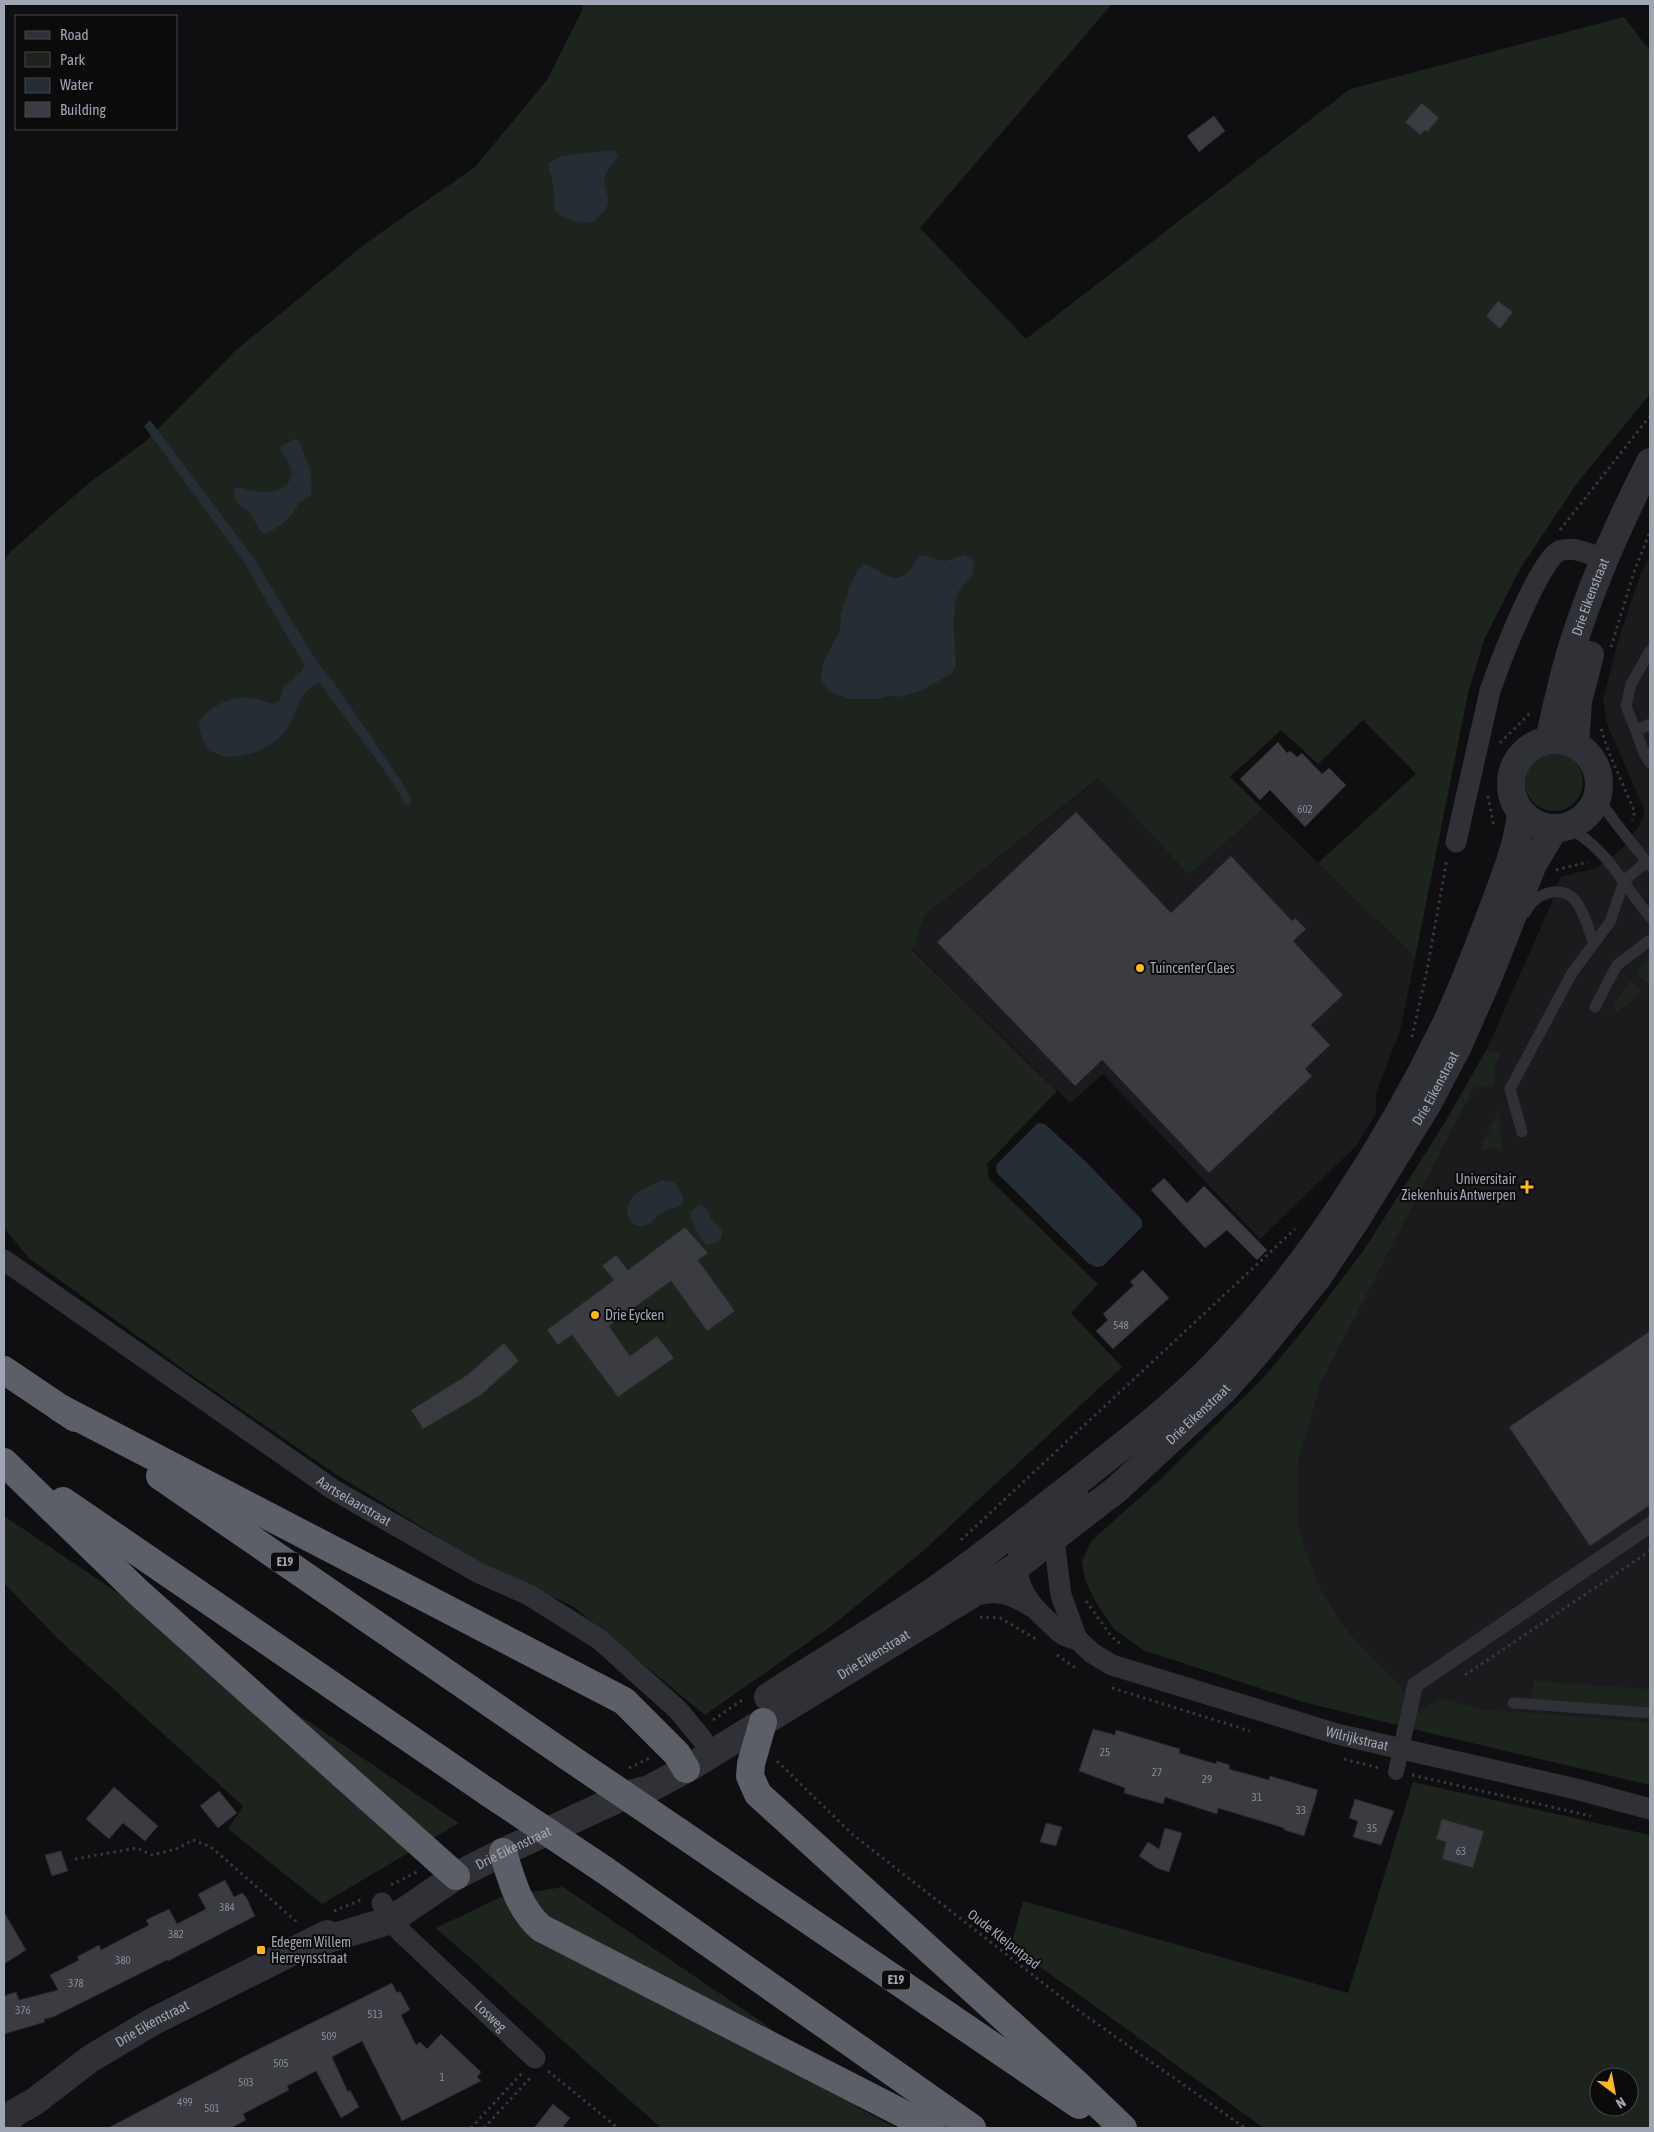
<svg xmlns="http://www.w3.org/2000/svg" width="1654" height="2132" viewBox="0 0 1654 2132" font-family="'Asap Condensed',sans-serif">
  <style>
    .built { fill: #1b1b1e }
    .green { fill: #1c241d; fill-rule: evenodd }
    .water { fill: #252e35 }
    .building { fill: #3b3c41; stroke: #29292d }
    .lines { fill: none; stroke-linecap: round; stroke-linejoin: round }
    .path { stroke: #36383d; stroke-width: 3; stroke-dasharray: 2.5 4; stroke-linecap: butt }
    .service { stroke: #303136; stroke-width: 11 }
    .pedestrian { stroke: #303136; stroke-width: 16 }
    .minor { stroke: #303136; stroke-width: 21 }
    .tertiary { stroke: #303136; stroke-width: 28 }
    .motorway { stroke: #5c5f68; stroke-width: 28 }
    .motorway-bridge { stroke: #5c5f68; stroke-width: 28 }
    .poi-dot { fill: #ffb71a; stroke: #0b0b0c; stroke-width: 2 }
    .labels { text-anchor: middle; stroke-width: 4; stroke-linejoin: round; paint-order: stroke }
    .number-label { font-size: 11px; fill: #868b96 }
    .shield { fill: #0b0b0c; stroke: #737781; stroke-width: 1 }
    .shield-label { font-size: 12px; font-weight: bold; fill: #9fa5b3 }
    .street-label { font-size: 14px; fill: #9fa5b3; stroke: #0b0b0c }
    .poi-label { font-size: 14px; fill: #9fa5b3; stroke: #0b0b0c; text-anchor: start }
  </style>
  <rect width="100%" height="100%" fill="#0f0f11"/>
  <!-- built -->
  <g class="built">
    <polygon points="1650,556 1650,1785 1303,1702 1143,1650 1114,1629 1094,1599 1085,1579 1082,1561 1092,1540 1160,1480 1266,1375 1309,1323 1364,1250 1444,1124 1487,1049 1552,902 1560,877 1596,868 1622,849 1639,826 1645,811 1607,724 1603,700 1617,644 1640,575"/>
    <polygon points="1100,778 1189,875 1263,809 1415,958 1400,1031 1376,1093 1376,1114 1356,1146 1260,1239 1103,1074 1070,1103 912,949 925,915"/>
  </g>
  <!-- green -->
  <g class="green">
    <polygon points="583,4 1112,4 920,228 1026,339 1350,89 1624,17 1650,51 1650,394 1578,482 1553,519 1519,571 1484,640 1468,693 1415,958 1318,863 1416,774 1363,720 1318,764 1281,730 1230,777 1263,809 1189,875 1099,778 925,915 912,950 1057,1091 987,1164 989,1179 1098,1284 1071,1313 1122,1367 923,1551 833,1625 705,1715 574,1607 474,1559 334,1473 197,1379 29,1258 4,1228 4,562 10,552 89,483 146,441 234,352 366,243 475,167 547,80 581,13"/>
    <circle cx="1554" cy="782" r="29"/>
    <polygon points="1650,957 1650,983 1649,984 1635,973"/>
    <polygon points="1630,981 1643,991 1624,1008 1616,1012 1613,1005"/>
    <polygon points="1487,1049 1501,1054 1494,1069 1495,1085 1474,1087 1321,1382 1298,1462 1297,1513 1299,1529 1305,1550 1321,1590 1342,1625 1368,1654 1400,1686 1404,1696 1397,1725 1303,1702 1143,1650 1114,1629 1094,1599 1085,1579 1082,1561 1092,1540 1160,1480 1266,1375 1305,1328 1364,1250 1444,1124"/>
    <polygon points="1499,1109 1502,1151 1490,1148 1480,1150"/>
    <polygon points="4,1516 459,1823 322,1904 228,1829 243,1806 58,1639 4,1583"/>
    <polygon points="1533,1681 1650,1689 1650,1709 1532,1700"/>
    <polygon points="1439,1699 1449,1700 1481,1710 1534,1713 1650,1723 1650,1785 1413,1729 1417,1713"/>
    <path d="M 1413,1782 L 1650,1835 L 1650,2128 L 1264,2128 L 1011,1946 L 1023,1901 L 1348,1993 ZM 1599,2077 L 1629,2077 L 1629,2107 L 1599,2107 Z"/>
    <polygon points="563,1887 769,2027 857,2107 897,2128 661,2128 436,1928 501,1897"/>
  </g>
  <!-- water -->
  <g class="water">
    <polygon points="612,150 615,151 618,157 606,173 604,183 609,201 606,209 597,219 589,223 573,221 561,216 555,210 554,189 548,164 561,156"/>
    <path d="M 150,420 L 253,557 L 317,662 L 333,681 L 401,781 L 412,800 L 409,805 L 405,804 L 396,787 L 320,683 C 291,694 300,718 281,736 C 261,756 212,771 201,735 C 199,729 198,724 201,720 C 212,703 236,695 255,699 C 262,700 267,703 274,704 L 280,700 L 284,686 L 301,672 L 305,666 L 243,561 L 144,426 Z"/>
    <path d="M 294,439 L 297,439 C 307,458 314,473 311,495 L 298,504 L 293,513 L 283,524 L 265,534 L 259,530 L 251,513 L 239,504 L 234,497 L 234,490 L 238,487 C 255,491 275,498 288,483 C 291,479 293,473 291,468 C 289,460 282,455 280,447 Z"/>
    <path d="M 921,555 L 945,561 L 964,555 L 973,561 C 976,583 962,581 957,595 C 951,616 955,643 956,666 L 952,673 L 921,691 L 899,697 L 888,696 L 878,699 L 849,699 L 830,692 L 821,681 L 823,663 L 840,630 L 841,614 L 851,583 L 857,571 L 865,564 C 879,567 890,586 906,574 C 912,569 915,560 921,555 Z"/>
    <polygon points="1038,1123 1045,1124 1086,1162 1142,1220 1142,1227 1103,1266 1096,1267 1088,1263 997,1173 996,1167 997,1164"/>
    <path d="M 662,1180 L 674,1182 L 683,1196 L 683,1204 C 678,1208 671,1208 665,1211 C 658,1215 653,1222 646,1225 C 629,1231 622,1209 632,1198 C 639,1190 653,1185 662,1180 Z"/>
    <path d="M 699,1205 L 706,1207 L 711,1219 L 723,1231 L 721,1239 L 716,1243 L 707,1245 C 700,1239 690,1221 691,1211 Z"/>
  </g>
  <!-- building -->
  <g class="building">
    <polygon points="1422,103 1439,118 1427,132 1425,130 1420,135 1405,122"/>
    <polygon points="1214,116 1225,131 1199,152 1187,136"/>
    <polygon points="1498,301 1513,312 1500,329 1486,316"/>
    <polygon points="1278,742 1287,753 1290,751 1297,757 1302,753 1322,774 1329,768 1346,785 1305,827 1270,790 1260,800 1240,779"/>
    <polygon points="1076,812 1171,913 1231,856 1292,921 1295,918 1306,929 1293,941 1343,995 1311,1025 1330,1045 1305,1069 1312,1076 1209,1173 1102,1060 1075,1086 937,942"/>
    <polygon points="1164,1178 1187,1203 1204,1186 1267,1250 1257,1260 1227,1230 1205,1248 1151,1190"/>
    <polygon points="685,1227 708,1253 698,1260 735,1311 707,1331 671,1281 609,1326 630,1356 657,1336 674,1358 618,1397 572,1335 558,1345 547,1330 614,1280 602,1266 616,1255 628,1270"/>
    <polygon points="1143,1270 1169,1298 1113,1349 1096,1331 1108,1320 1103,1314 1134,1285 1130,1282"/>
    <polygon points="1650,1331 1650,1505 1590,1546 1509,1427"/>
    <polygon points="504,1343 519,1361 481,1395 423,1429 411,1410 467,1375"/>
    <polygon points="1093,1729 1115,1735 1116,1730 1180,1749 1179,1753 1216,1764 1217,1761 1230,1765 1229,1769 1269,1780 1270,1776 1318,1790 1304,1836 1284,1830 1284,1828 1218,1808 1217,1814 1165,1797 1163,1804 1124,1793 1125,1788 1079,1771"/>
    <polygon points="114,1787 158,1826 145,1841 123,1823 109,1839 86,1819"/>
    <polygon points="219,1791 237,1813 218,1828 200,1806"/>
    <polygon points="1355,1799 1394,1811 1381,1845 1353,1837 1358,1821 1349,1818"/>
    <polygon points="1442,1819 1484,1831 1473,1868 1442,1859 1446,1842 1436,1839"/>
    <polygon points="1046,1823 1062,1827 1056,1846 1040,1842"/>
    <polygon points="1165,1828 1182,1833 1169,1872 1157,1868 1139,1856 1148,1842 1159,1849"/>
    <polygon points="61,1851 68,1871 52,1876 45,1855"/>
    <polygon points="225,1880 234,1897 242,1893 246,1897 255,1916 168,1961 167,1960 53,2017 44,2019 45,2022 4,2034 4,1996 16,1992 19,2000 58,1990 50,1975 79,1960 77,1957 99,1945 101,1950 149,1925 146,1920 169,1909 177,1924 206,1909 198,1894"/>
    <polygon points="4,1912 26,1950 4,1964"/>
    <polygon points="392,1983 397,1993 400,1991 410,2010 401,2015 416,2045 420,2042 427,2049 441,2034 481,2072 477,2077 481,2081 402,2121 362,2041 332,2057 348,2092 350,2090 359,2107 341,2118 316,2071 287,2086 289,2090 243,2114 246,2120 231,2128 108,2128 251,2053"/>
    <polygon points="553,2104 570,2118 562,2128 534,2128"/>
  </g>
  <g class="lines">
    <!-- path -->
    <g class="path">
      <polyline points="1560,530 1650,416"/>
      <polyline points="1611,647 1635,569 1650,532"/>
      <polyline points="1601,729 1608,750 1632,806 1635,812 1632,820"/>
      <polyline points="1500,743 1531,712"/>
      <polyline points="1488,796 1494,827"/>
      <polyline points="1556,870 1588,862"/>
      <polyline points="1412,1037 1427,970 1447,859"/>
      <polyline points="961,1540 1295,1229"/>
      <polyline points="1086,1601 1111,1636 1123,1646"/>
      <polyline points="980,1617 1000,1618 1036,1639"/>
      <polyline points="1057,1655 1078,1670"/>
      <polyline points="1465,1675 1650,1551"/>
      <polyline points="1112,1688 1250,1731"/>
      <polyline points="713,1720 745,1698"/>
      <polyline points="1344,1759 1379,1768"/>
      <polyline points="777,1761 852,1834 1079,2011 1245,2128"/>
      <polyline points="629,1768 650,1758"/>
      <polyline points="1412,1775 1591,1816"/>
      <polyline points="75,1859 137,1848 152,1855 176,1849 193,1840 211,1847 298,1923"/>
      <polyline points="391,1885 417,1872"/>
      <polyline points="334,1911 363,1899"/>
      <polyline points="548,2071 618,2128"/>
      <polyline points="471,2128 523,2072"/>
      <polyline points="484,2128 531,2077"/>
    </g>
    <!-- service -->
    <g class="service">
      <polyline points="1650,724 1636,731 1645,755 1650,763"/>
      <polyline points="1636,731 1626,706 1631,684 1650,651"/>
      <polyline points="1598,798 1615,822 1650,866"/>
      <path d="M 1566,827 C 1605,845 1624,886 1650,917"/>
      <path d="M 1525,913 C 1530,903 1538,896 1548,893 C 1581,884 1585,924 1594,943"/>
      <polyline points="1595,1007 1617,965 1650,940"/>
      <polyline points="1522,1132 1510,1089 1572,973 1610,922 1624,881 1647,861"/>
      <polyline points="1513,1703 1650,1713"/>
    </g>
    <!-- pedestrian -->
    <polyline class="pedestrian" points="1396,1772 1415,1685 1650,1525"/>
    <!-- minor -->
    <g class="minor">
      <path d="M 1456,842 L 1490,691 C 1499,665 1538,562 1559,551 C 1573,545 1591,555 1604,559"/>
      <path id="s1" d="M 4,1260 L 334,1490 L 479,1573 L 529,1595 L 599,1639 L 678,1710 L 702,1739"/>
      <path id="s2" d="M 1054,1540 L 1061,1595 L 1077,1639 L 1092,1653 L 1112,1665 L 1337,1734 L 1576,1789 L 1650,1809"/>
      <path d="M 972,1596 C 996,1589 1011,1593 1032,1607"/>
      <path d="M 1077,1639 C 1062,1637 1058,1631 1048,1621 C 1025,1601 1008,1574 1023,1544 L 1078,1496"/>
      <path id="s3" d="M 382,1903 L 391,1920 L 401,1932 L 535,2058"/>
    </g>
    <!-- tertiary -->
    <g class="tertiary">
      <circle cx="1555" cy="784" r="44"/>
      <path id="s4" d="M 1549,740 C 1556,710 1562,680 1571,651 C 1591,585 1619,523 1650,462"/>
      <polyline points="1575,744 1578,701 1590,655"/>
      <path d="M 768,1697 C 820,1663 874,1631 925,1597 C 975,1563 1021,1525 1069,1488 C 1120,1448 1170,1410 1215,1364 C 1306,1271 1387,1145 1444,1028 C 1462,990 1477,951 1492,911 C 1504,879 1517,848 1521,814"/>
      <path id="s5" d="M 312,1944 L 391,1920 L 456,1876 L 503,1852 L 626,1795 L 649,1789 L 690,1767 L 1016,1567 L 1117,1489 L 1223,1391 L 1255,1355 L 1318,1277 L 1356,1220 L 1427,1105 L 1458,1046 L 1488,978 L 1533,864 L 1554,829"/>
      <path id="s6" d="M 4,2123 L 16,2112 L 34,2102 L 90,2059 L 152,2022 L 327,1934"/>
    </g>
    <!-- motorway -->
    <g class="motorway">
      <polyline points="4,1370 75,1418"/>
      <polyline points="60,1408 624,1701 677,1754 686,1769"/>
      <polyline points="4,1462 138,1592 456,1876"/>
      <polyline points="160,1476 567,1756"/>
      <polyline points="63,1501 489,1793"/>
      <polyline points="763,1722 751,1764 750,1776 758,1794 1077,2084 1123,2128"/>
      <polyline points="679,1832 1079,2105"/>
      <path d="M 503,1852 C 511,1879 519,1909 541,1928 L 931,2128"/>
      <polyline points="603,1869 972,2128"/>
    </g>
    <!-- motorway-bridge -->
    <g class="motorway-bridge">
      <polyline points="567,1756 679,1832"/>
      <polyline points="489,1793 603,1869"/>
    </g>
  </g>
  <!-- markers -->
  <g class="poi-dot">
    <circle cx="1140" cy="968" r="5"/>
    <path d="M1524.5 1179.5h5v5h5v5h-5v5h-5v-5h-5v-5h5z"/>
    <circle cx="595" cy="1315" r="5"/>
    <rect x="256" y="1945" width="10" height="10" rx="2.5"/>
  </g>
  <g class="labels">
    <!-- number labels -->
    <g class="number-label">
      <text x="1305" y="813">602</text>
      <text x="1121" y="1329">548</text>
      <text x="1105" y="1756">25</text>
      <text x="1157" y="1776">27</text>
      <text x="1207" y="1783">29</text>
      <text x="1257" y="1801">31</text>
      <text x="1301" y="1814">33</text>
      <text x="1372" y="1832">35</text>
      <text x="1461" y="1855">63</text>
      <text x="227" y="1911">384</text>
      <text x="176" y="1938">382</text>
      <text x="123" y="1964">380</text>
      <text x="76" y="1987">378</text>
      <text x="23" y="2014">376</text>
      <text x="375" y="2018">513</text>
      <text x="329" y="2040">509</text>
      <text x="281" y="2067">505</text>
      <text x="442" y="2081">1</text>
      <text x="246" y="2086">503</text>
      <text x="185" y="2106">499</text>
      <text x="212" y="2112">501</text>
    </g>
    <!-- shield labels -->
    <g class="shield">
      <rect x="271" y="1552.5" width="28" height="19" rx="4"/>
      <rect x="882" y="1970.5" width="28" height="19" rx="4"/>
    </g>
    <g class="shield-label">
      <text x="285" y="1566">E19</text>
      <text x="896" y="1984">E19</text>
    </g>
    <!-- street labels -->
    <g class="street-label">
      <text dy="5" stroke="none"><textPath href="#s4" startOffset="149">Drie Eikenstraat</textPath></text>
      <text dy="5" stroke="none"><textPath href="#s5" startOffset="1445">Drie Eikenstraat</textPath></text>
      <text dy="5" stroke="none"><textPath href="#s5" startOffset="1040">Drie Eikenstraat</textPath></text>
      <text dy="5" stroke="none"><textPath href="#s1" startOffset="425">Aartselaarstraat</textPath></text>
      <text dy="5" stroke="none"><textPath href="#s5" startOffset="635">Drie Eikenstraat</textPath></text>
      <text dy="5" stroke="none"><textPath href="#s2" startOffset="402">Wilrijkstraat</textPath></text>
      <text dy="5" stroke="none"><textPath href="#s5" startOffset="225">Drie Eikenstraat</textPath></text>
      <text transform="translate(1004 1939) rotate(38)" y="5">Oude Kleiputpad</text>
      <text dy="5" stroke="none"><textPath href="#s3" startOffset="158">Losweg</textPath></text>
      <text dy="5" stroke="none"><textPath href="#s6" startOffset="179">Drie Eikenstraat</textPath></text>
    </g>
    <!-- poi labels -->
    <g class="poi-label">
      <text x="1150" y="973">Tuincenter Claes</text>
      <text x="1516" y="1184" text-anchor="end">Universitair<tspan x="1516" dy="16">Ziekenhuis Antwerpen</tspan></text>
      <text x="605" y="1320">Drie Eycken</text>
      <text x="271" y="1947">Edegem Willem<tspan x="271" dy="16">Herreynsstraat</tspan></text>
    </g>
  </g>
  <!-- border -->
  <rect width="1654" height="2132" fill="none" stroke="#9fa5b3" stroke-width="10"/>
  <!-- legend -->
  <rect x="15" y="15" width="162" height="115" fill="#0b0b0c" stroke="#46494f"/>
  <rect x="25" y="31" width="25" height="8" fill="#303136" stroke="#46494f"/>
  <text x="60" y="40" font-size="15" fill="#9fa5b3">Road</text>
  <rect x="25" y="52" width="25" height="15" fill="#1c241d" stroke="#46494f"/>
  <text x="60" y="65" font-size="15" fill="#9fa5b3">Park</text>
  <rect x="25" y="78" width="25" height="15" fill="#252e35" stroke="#46494f"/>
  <text x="60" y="90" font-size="15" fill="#9fa5b3">Water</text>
  <rect x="25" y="102" width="25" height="15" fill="#3b3c41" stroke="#46494f"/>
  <text x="60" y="115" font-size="15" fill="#9fa5b3">Building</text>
  <!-- north arrow -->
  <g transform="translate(1614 2092) rotate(148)"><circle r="24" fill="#0b0b0c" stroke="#46494f"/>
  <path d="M0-4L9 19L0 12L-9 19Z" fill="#ffb71a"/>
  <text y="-8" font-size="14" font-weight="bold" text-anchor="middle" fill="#9fa5b3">N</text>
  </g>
</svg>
